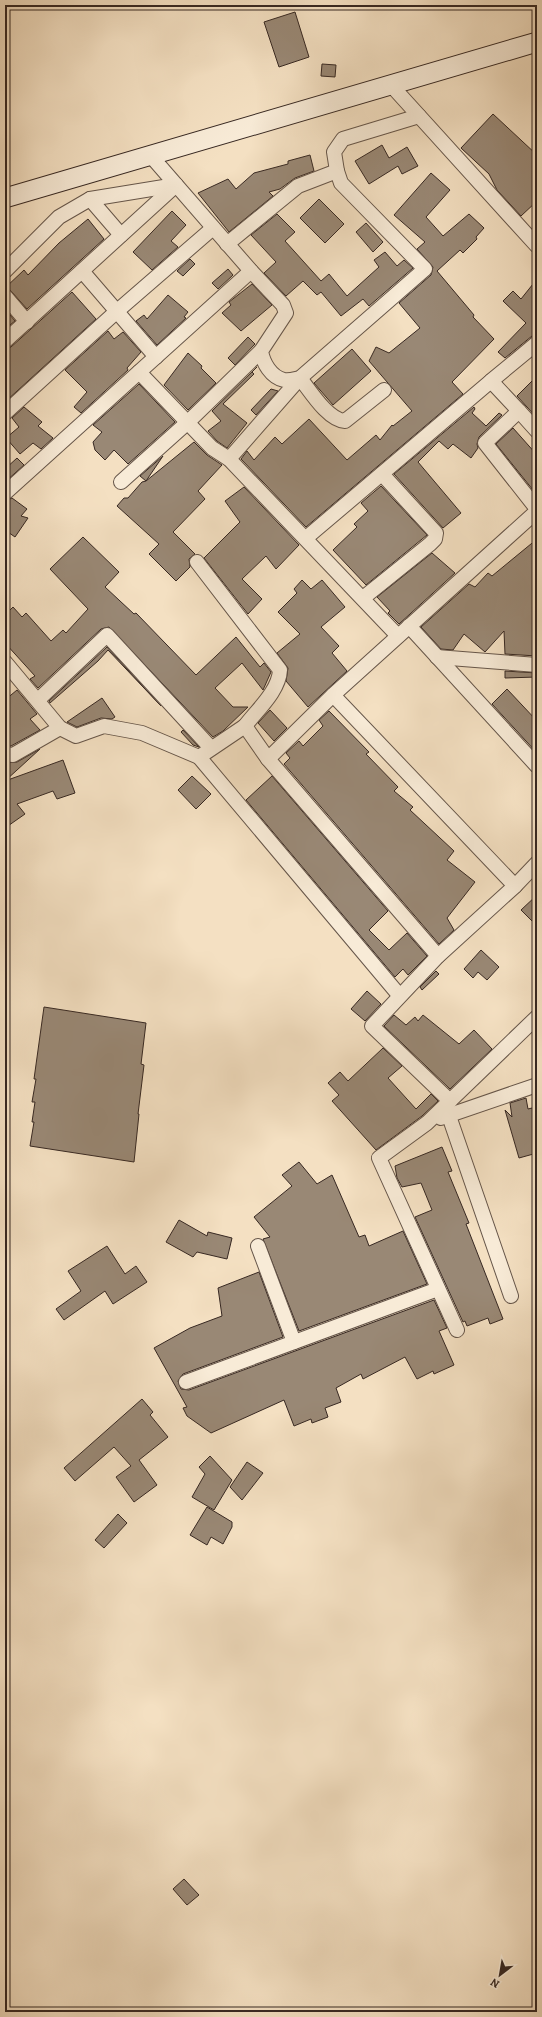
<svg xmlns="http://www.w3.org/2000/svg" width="542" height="2017" viewBox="0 0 542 2017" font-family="Alegreya,serif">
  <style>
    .building { fill: #998875; stroke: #372822 }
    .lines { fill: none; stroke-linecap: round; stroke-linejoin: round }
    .minor-casing { stroke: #66564a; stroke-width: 16 }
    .secondary-casing { stroke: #372822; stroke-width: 21 }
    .minor { stroke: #f8ebd7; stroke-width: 14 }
    .secondary { stroke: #f8ebd7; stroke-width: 19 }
  </style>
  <rect width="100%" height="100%" fill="#f4e0c2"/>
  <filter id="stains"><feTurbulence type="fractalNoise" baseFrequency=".005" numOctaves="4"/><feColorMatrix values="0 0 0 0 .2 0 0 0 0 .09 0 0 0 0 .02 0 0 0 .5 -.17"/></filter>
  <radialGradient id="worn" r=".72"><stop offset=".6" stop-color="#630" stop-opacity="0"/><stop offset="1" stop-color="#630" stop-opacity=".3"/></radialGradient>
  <!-- building -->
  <g class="building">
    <polygon points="295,12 309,57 279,67 264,22"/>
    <polygon points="322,64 336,65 335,77 321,76"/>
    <polygon points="493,114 537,155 537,201 521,216 497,190 489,174 461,148"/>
    <polygon points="382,145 389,158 407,147 418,166 402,174 398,166 369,184 355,161"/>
    <polygon points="310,155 314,171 295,178 280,189 269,192 273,196 229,232 198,193 228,179 236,189 254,173 288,164 288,161"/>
    <polygon points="431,173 450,190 426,217 443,236 469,214 484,228 476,237 477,239 463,253 460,250 437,271 474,315 473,317 494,339 452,382 463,394 306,527 241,459 247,451 254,460 275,437 282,444 309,419 347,460 376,435 380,440 392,425 393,426 412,411 369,361 376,347 389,353 420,328 399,303 431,275 433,267 417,249 425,242 394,215"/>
    <polygon points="319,199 344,224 325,243 300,218"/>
    <polygon points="172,211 186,225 171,241 178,247 152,270 133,252"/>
    <polygon points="277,214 295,232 285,241 321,281 329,274 347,296 379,267 374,260 385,252 397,266 404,260 413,268 369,306 363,299 341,316 321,292 317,295 303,281 286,296 264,273 276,262 251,235"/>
    <polygon points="88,219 104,239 27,309 11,291 5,288 24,270 28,275 59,243"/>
    <polygon points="366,223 383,242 373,252 356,232"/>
    <polygon points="190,259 195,264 183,276 177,271"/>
    <polygon points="228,269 233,275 218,289 212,283"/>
    <polygon points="537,279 537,335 532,336 505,358 498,352 526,323 503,301 513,291 521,299"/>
    <polygon points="252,284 272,305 241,331 222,313 231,305 229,302"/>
    <polygon points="72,292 96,319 5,402 5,349 11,347"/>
    <polygon points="168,295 188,312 184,317 186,318 157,345 136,321 144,315 147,319"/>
    <polygon points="5,309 15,321 5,329"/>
    <polygon points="108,331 114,339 123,332 141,352 127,368 128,370 81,413 74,407 87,392 65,370"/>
    <polygon points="248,337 255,344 235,365 228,358"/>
    <polygon points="352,349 371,371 333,405 314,383"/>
    <polygon points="188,353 202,366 201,368 216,383 188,410 164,385"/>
    <polygon points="257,367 252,372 254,374 223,404 247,423 227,448 217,441 208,431 221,421 212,411"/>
    <polygon points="537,376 537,418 517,396"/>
    <polygon points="139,384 175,422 128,464 114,450 105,460 95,450 93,442 102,432 93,425"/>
    <polygon points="271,389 278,391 256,415 251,410"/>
    <polygon points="24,407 42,422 38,426 53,438 41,449 33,443 20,454 6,438 19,427 12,418"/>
    <polygon points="474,407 475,409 472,413 486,426 499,413 502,415 479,437 477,444 478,448 471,458 453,444 448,449 439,441 418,462 461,513 443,528 394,474"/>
    <polygon points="513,428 537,455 537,495 496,444"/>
    <polygon points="194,442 207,455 222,465 198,491 205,499 173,532 195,554 189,559 190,567 176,581 149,554 159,544 117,506 124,498 128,498 142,482 146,481 140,476 163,456 146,481"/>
    <polygon points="17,458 24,465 5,482 5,469"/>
    <polygon points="381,486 427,535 366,585 333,550 357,527 354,524 368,511 361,503"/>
    <polygon points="244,487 299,545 276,569 266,556 242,579 262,599 248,614 204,558 240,522 225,501"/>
    <polygon points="12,498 27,509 21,516 28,518 15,537 5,530 5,501"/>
    <polygon points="83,537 119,572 105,587 134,614 136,613 196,675 236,637 260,667 264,663 271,672 263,690 242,663 215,688 233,707 248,707 223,731 213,737 109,627 101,629 38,688 30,679 35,676 5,643 5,615 13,607 22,617 26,613 51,641 63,630 66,633 88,609 50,569"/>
    <polygon points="537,539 537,656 505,654 504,631 485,652 464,634 453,650 441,649 421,627 469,584 475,587 488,573 492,576"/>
    <polygon points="432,553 455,573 399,624 388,613 390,611 377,597"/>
    <polygon points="302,580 311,589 322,580 345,607 321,627 339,646 332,653 347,671 308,707 286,681 288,668 277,653 300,634 278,612 297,593 294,589"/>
    <polygon points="107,647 161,706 108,650 98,661 50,703 49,701"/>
    <polygon points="505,671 537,673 537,677 505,678"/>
    <polygon points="507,689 537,721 537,753 492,704"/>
    <polygon points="17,690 37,714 30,719 40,730 11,746 5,746 5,700"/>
    <polygon points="102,698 115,717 112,719 101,718 77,727 67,722"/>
    <polygon points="270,710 287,728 274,741 258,723"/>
    <polygon points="329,711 369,752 366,754 398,787 394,791 413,807 410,810 454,851 447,860 475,882 447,918 454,930 439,944 284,764 290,758 286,753 299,741 303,746 323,726 319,720"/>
    <polygon points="183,730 199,747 193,745 181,732"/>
    <polygon points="40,749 5,781 63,760 75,793 57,799 53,791 17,804 25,814 5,828 5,763 17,762"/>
    <polygon points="192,776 211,794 196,809 178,790"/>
    <polygon points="272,776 388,911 369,930 389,950 407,933 427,956 408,975 403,969 395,977 246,800"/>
    <polygon points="537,895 537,926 521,910"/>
    <polygon points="481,950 499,967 487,980 478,972 473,978 464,969"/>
    <polygon points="436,971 439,974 422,990 420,987"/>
    <polygon points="367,991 381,1004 365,1021 351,1009"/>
    <polygon points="44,1007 146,1023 141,1064 144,1065 138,1114 139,1114 134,1162 30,1146 34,1122 32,1122 35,1102 32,1102 36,1079 34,1079"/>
    <polygon points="394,1015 406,1025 415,1017 418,1021 423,1015 459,1044 474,1030 492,1049 450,1089 384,1026"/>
    <polygon points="383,1048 402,1066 388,1078 416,1109 431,1094 438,1101 422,1116 376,1150 332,1101 339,1095 328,1083 340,1072 348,1081"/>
    <polygon points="526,1098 528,1109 532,1108 537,1125 537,1153 519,1158 505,1110 512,1117 510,1103"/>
    <polygon points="442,1147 452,1171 448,1172 469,1223 466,1224 503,1319 490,1324 488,1318 467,1326 465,1321 463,1322 415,1217 432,1210 421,1183 402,1187 397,1178 395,1166"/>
    <polygon points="299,1162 317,1184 332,1175 359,1237 365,1235 369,1246 403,1231 427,1284 299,1331 263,1239 270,1237 254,1217 292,1186 282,1175"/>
    <polygon points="179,1220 207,1236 208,1232 232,1238 227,1259 197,1252 193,1257 166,1242"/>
    <polygon points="107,1246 125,1274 136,1266 147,1282 113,1304 105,1291 64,1320 56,1309 81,1291 68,1271"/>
    <polygon points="259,1272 283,1337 183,1374 178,1381 181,1389 189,1390 434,1300 447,1328 439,1331 454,1365 434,1374 433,1371 417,1379 405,1357 363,1379 361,1374 336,1388 341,1402 325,1408 328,1417 312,1423 311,1419 294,1426 284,1400 211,1433 187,1416 183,1408 187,1407 154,1348 190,1328 222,1316 218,1288"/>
    <polygon points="142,1399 153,1412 150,1415 168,1437 139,1460 157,1485 134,1502 116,1477 131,1466 114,1447 75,1481 64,1468"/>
    <polygon points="210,1456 232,1480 214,1510 192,1497 205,1474 199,1467"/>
    <polygon points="247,1462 263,1473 242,1500 230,1487"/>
    <polygon points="207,1507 232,1522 232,1527 223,1544 211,1537 207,1545 190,1535"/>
    <polygon points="118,1514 127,1523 104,1548 95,1540"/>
    <polygon points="184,1879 199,1895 187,1905 173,1889"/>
  </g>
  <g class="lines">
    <defs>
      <g id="minor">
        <polyline points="391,85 537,246"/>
        <path d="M 151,156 L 251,271 L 283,305 L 286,313 L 261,351 C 263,363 271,377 284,380 C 289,381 295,379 300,378 L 425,269 L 341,183 L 337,171 L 334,152 L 343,139 L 419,116"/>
        <polyline points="90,199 121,235"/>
        <polyline points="227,244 298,186 337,171"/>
        <polyline points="5,271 59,217 90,199 176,185"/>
        <polyline points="82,271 156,357"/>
        <polyline points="5,296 27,322"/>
        <polyline points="5,341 176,185"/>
        <polyline points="139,372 212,448 229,459 398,636"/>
        <polyline points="491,381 537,343"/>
        <polyline points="519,411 537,431"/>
        <polyline points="5,413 116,312 213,228"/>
        <path d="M 229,459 L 300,378 C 311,392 328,420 345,421 L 384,390"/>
        <polyline points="121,482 188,422 261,351"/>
        <polyline points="5,493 251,271"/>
        <polyline points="306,538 491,381 519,411 485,443 537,509"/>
        <path d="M 197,562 L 280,670 C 279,691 257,710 245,726"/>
        <polyline points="363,598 430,544 435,539 436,533 382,474"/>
        <polyline points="409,626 537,766"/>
        <polyline points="437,657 537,665"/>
        <polyline points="5,662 60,728 76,736 104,726 142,733 199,757"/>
        <polyline points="333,695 515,886 537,863"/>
        <polyline points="38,700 107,635 211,748"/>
        <polyline points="5,754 13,755 60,728"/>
        <polyline points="268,759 333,695 537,511"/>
        <polyline points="399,995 199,757 245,726 268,759 438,956"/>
        <polyline points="450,1101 372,1026 438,956 515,886"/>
        <polyline points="449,1116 511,1296"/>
        <polyline points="441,1118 537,1085"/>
        <polyline points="258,1246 294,1342"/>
        <polyline points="457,1330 379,1158 427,1123 537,1017"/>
        <polyline points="186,1382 438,1289"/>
      </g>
      <polyline id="secondary" points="5,198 537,42"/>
    </defs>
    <!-- minor casing -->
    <use href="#minor" class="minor-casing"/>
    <!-- secondary casing -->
    <use href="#secondary" class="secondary-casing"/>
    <!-- minor -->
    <use href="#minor" class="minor"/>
    <!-- secondary -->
    <use href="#secondary" class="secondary"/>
  </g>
  <!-- margin -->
  <rect width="542" height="2017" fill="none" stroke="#f4e0c2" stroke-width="20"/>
  <rect x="6" y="6" width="530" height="2005" fill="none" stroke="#372822" stroke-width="2"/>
  <rect x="10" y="10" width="522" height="1997" fill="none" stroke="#372822"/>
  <!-- north arrow -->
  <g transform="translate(500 1975) rotate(211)" stroke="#f8ebd7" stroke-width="3" paint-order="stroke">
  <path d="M0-3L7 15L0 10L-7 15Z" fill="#372822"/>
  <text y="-6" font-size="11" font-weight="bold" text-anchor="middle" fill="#372822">N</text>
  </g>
  <rect width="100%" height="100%" filter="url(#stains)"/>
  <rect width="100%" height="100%" fill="url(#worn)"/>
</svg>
